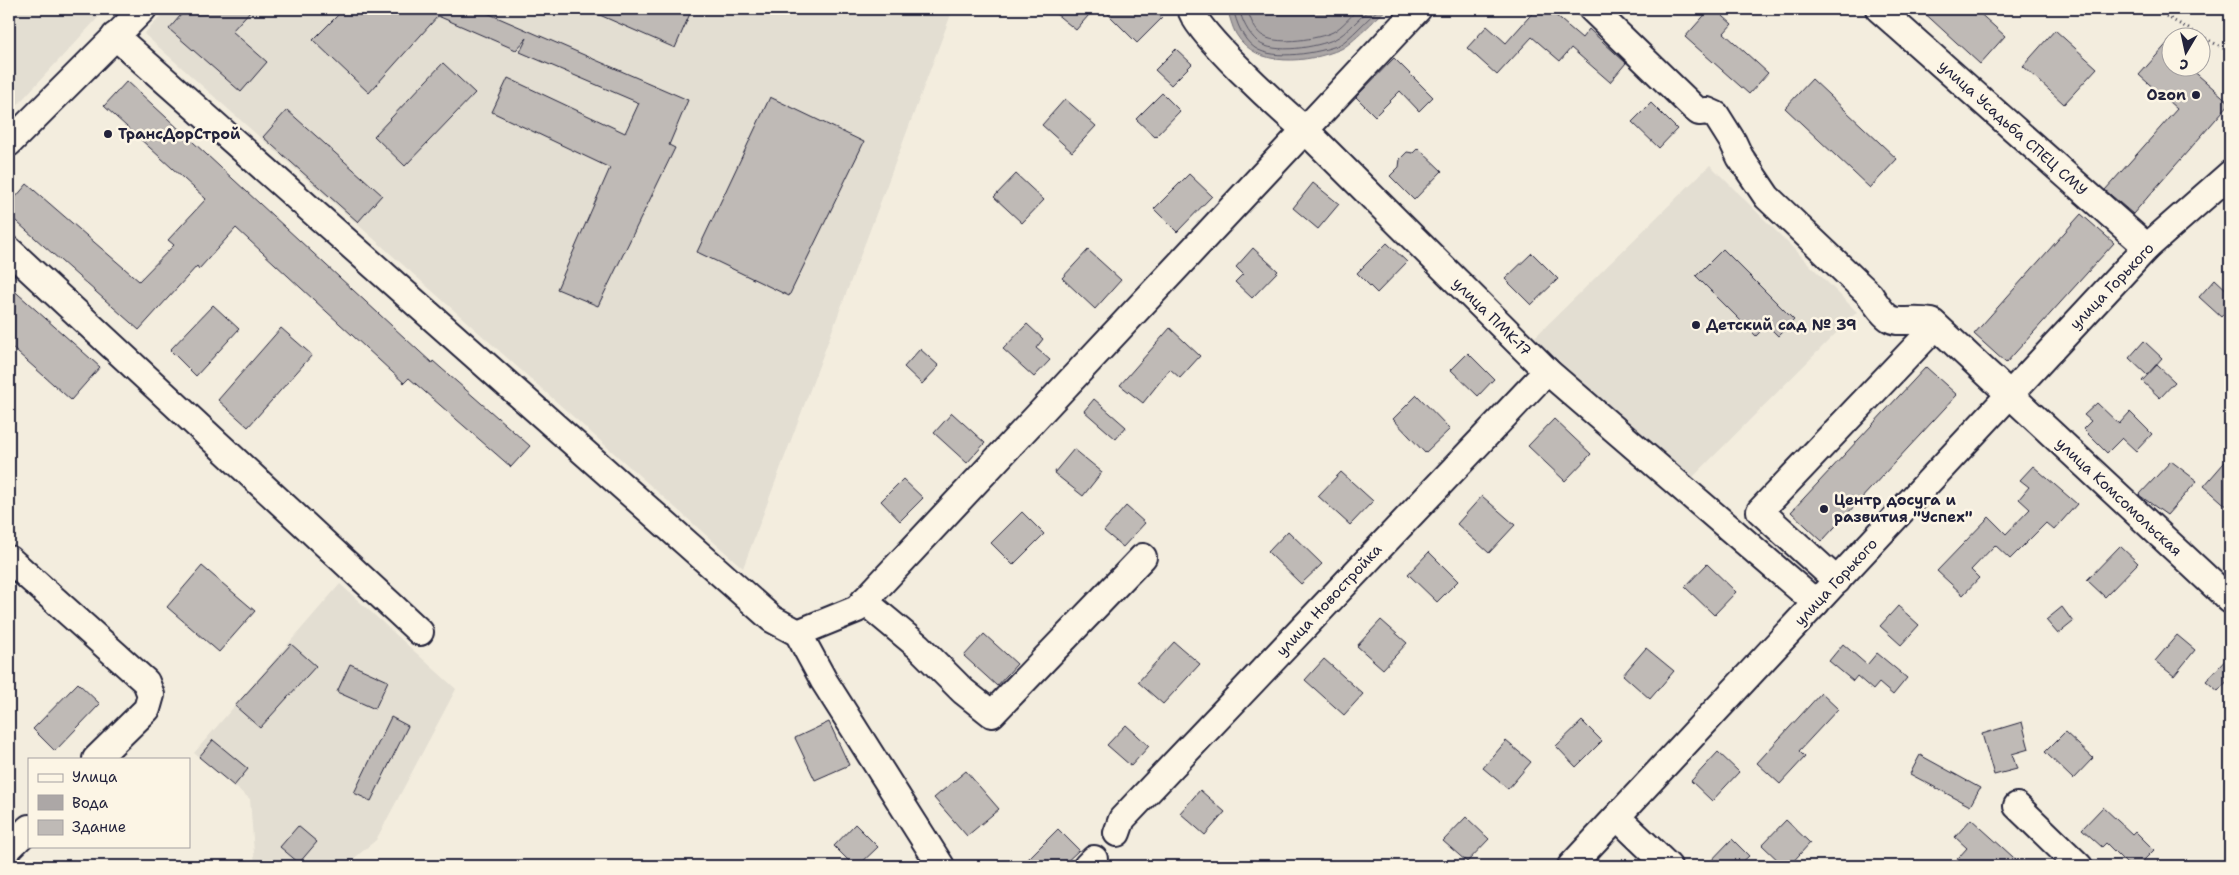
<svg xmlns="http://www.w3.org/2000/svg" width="2239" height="875" viewBox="0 0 2239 875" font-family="'Shantell Sans',sans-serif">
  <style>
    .built { fill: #e3ded2 }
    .water { fill: #aca7a6; stroke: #75727b }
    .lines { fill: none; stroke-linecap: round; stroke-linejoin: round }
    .shore { stroke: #595766; stroke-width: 1 }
    .building { fill: #bfbab6; stroke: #22223b }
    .minor-casing { stroke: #22223b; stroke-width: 30 }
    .path { stroke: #22223b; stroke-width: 3; stroke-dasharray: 1 4; stroke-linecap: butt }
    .minor { stroke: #fcf5e5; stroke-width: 26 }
    .poi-dot { fill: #22223b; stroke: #fcf5e5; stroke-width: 2 }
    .labels { text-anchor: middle; stroke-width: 5; stroke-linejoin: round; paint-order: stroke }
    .poi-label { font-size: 15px; font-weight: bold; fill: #22223b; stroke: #fcf5e5; text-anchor: start }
    .street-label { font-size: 15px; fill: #22223b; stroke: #fcf5e5 }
  </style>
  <rect width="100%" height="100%" fill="#f3edde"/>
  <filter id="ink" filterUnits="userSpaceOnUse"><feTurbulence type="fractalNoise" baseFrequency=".02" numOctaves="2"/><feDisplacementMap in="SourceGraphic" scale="10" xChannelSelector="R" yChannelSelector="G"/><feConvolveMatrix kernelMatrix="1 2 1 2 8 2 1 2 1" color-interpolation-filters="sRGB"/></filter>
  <g filter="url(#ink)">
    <!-- built -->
    <g class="built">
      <polygon points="9,9 106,9 9,114"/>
      <polygon points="168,9 953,9 743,568 144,34"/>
      <polygon points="1710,165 1857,312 1690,480 1534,338"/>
      <polygon points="340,584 456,689 376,840 345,866 255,866 250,799 194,753"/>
    </g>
    <!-- water -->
    <path class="water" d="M 1227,9 L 1387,9 C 1376,18 1352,44 1341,49 C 1308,63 1257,69 1236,34 C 1232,27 1230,17 1227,9 Z"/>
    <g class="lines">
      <!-- shore -->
      <g class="shore">
        <path d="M 1233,9 C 1237,23 1242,39 1255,48 C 1274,61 1319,53 1339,45 C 1349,40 1369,17 1379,9"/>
        <path d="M 1239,9 C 1243,22 1247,32 1258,42 C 1273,55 1318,47 1335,39 C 1346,34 1360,17 1370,9"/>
        <path d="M 1247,9 C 1251,19 1254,32 1265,37 C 1279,45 1318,39 1333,32 C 1342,27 1351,16 1358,9"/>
      </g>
    </g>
    <!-- building -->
    <g class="building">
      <polygon points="186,9 252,9 232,31 267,62 241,92 169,29"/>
      <polygon points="344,9 478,9 688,100 669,145 675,148 598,306 557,289 610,168 492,112 508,78 625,133 639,103 520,52 527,38 516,50 438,16 369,93 313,40"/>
      <polygon points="586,9 692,9 675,48"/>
      <polygon points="1050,9 1094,9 1076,30"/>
      <polygon points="1103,9 1152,9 1162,18 1137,43"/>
      <polygon points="1536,9 1548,9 1582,38 1589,29 1626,63 1610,82 1571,48 1560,61 1532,37 1497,75 1467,48 1487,26 1506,43"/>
      <polygon points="1710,9 1715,9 1732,24 1724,33 1768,73 1749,94 1685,37"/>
      <polygon points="1920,9 1975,9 2005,36 1980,64"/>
      <polygon points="2055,30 2097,68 2064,104 2023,66"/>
      <polygon points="2172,38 2172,68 2190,68 2230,103 2133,214 2105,190 2177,109 2139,75"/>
      <polygon points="1176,49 1192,64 1171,85 1155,70"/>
      <polygon points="1394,58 1433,97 1419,111 1400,91 1375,116 1356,97"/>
      <polygon points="443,63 475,93 405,166 374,136"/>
      <polygon points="1812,79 1897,159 1870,188 1785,108"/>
      <polygon points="127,81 432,363 433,361 530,446 511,467 409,378 404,383 236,228 199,269 197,266 139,330 9,215 9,205 27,184 139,281 174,245 168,240 206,199 104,106"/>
      <polygon points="1162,93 1180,111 1155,137 1136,119"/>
      <polygon points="770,97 864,142 789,296 697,252"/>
      <polygon points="1065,99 1096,126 1072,152 1042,125"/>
      <polygon points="1651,103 1677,129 1659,148 1632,122"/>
      <polygon points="287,110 382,195 358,222 263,137"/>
      <polygon points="1418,148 1442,171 1414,200 1390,176 1399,167 1400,159 1407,152 1413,153"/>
      <polygon points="1016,174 1044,200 1022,223 994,197"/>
      <polygon points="1189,174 1212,196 1177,232 1154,209"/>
      <polygon points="1313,183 1339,204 1318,229 1293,208"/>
      <polygon points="2081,214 2114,243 2006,363 1974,334"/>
      <polygon points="1387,243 1407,262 1377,293 1357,273"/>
      <polygon points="1253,248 1278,271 1252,298 1235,282 1243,274 1236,267"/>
      <polygon points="1723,249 1794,320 1778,336 1767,325 1756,336 1696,276"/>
      <polygon points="1088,250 1121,280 1095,309 1062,278"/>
      <polygon points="1532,253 1558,279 1531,305 1505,279"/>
      <polygon points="2215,279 2230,293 2230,307 2221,317 2199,297"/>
      <polygon points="9,286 100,367 71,400 9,345"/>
      <polygon points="213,305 239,329 196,376 170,350"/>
      <polygon points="1027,324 1043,339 1036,348 1050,360 1034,377 1003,349"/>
      <polygon points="281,328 312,355 248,427 218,400"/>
      <polygon points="1170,328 1200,356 1180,378 1170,369 1143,403 1120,385"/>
      <polygon points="2144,341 2162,358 2147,375 2129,358"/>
      <polygon points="920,349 939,366 922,384 904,367"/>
      <polygon points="1468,353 1494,379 1478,396 1451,370"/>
      <polygon points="2157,365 2175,382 2160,398 2142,381"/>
      <polygon points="1926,367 1957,395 1822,541 1791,512"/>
      <polygon points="1417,395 1450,429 1425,453 1393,419"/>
      <polygon points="1094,399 1126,427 1116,439 1084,411"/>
      <polygon points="2097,403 2119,424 2130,412 2152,434 2136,451 2122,438 2107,453 2083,429 2091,421 2084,415"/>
      <polygon points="952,413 985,443 967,463 934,433"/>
      <polygon points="1554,419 1591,454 1565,481 1528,446"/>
      <polygon points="1074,449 1102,472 1083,496 1054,473"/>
      <polygon points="2230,456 2230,509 2204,486"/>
      <polygon points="2171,461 2197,481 2167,515 2139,495"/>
      <polygon points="2033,466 2077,504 2054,530 2046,523 2010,559 1995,545 1971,570 1979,578 1963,595 1937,571 1989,517 2006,534 2030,509 2019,499 2029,487 2020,480"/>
      <polygon points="1341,472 1373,501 1350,525 1318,496"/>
      <polygon points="903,479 923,498 900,521 881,501"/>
      <polygon points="1482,496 1515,525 1489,553 1457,524"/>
      <polygon points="1126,506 1145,523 1123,547 1104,531"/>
      <polygon points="1022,512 1044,534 1013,565 991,543"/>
      <polygon points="1288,531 1322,564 1301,584 1268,552"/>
      <polygon points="2120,546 2138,563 2105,597 2087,580"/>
      <polygon points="1429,552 1458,581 1437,602 1408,574"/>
      <polygon points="1707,564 1736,592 1714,615 1685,587"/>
      <polygon points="202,566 255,611 219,652 167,607"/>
      <polygon points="1898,606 1919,625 1901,645 1880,626"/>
      <polygon points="2062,607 2073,622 2058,634 2046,620"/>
      <polygon points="1381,620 1407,643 1383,669 1357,646"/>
      <polygon points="984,634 1017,664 997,686 964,656"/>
      <polygon points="2177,635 2195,650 2174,676 2155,661"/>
      <polygon points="1174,642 1200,664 1163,704 1138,682"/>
      <polygon points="291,644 316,666 260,728 235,706"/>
      <polygon points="1843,644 1867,665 1877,653 1907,678 1893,695 1879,683 1873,690 1857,676 1853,681 1829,661"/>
      <polygon points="1646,648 1674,671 1650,699 1623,675"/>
      <polygon points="2230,655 2230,678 2218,691 2206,681"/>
      <polygon points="1324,659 1363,694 1344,715 1305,680"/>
      <polygon points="350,664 388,681 375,709 337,692"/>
      <polygon points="78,683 100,704 55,751 33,729"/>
      <polygon points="1821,693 1838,709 1799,751 1805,757 1780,784 1757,763"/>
      <polygon points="391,717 408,726 371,801 354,793"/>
      <polygon points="1582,721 1602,741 1576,767 1556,746"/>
      <polygon points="829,722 849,765 815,780 795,738"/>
      <polygon points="2022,722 2029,749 2012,754 2017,769 1994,775 1982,734"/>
      <polygon points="1126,725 1149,746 1131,766 1107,745"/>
      <polygon points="2065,732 2093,758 2073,779 2045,752"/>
      <polygon points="213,740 248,769 234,786 199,757"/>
      <polygon points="1506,741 1531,762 1508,789 1483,768"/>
      <polygon points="1718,752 1739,772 1712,801 1691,781"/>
      <polygon points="1920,755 1980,788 1970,806 1910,774"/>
      <polygon points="966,771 999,809 967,836 934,798"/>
      <polygon points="1200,790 1225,812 1205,835 1180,813"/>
      <polygon points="2103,807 2132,834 2135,831 2154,850 2138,866 2129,866 2106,843 2102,847 2082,829"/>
      <polygon points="1466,817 1489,839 1467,862 1443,841"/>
      <polygon points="1971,819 2023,866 1951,866 1967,848 1955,837"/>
      <polygon points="1786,820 1810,843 1789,866 1784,866 1762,845"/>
      <polygon points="855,824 878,847 858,866 854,866 834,846"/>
      <polygon points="298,826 317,842 299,863 280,847"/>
      <polygon points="1058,829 1079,850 1062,866 1021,866"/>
      <polygon points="1732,839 1749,856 1738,866 1706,866"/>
    </g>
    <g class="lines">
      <defs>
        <g id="minor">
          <path d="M 1191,9 C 1195,32 1282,110 1304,129 L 1547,371 L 1816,603"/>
          <path d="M 1592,9 L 1693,107 L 1699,112 L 1707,111 L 1716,115 L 1733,142 L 1740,157 L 1767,197 L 1870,295 C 1895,334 1895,316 1932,322 L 2230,600"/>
          <polyline points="1879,9 2147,247"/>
          <polyline points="115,36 772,619 798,633 824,681 941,866"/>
          <polyline points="9,143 143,9"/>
          <polyline points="9,250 420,632"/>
          <polyline points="9,559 146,682 151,695 147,709 96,759"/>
          <polyline points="1837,581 1760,511 1936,326"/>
          <polyline points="864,601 918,646 963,691 992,714 1143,557"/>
          <polyline points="798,633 857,609 1418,9"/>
          <polyline points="2017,806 2079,866"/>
          <polyline points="1617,817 1668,866"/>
          <polyline points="1117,833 1122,819 1547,371"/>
          <polyline points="9,848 29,828"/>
          <polyline points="1087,866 1094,859"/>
          <polyline points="1571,866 2147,247 2230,174"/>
        </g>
      </defs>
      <!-- minor casing -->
      <use href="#minor" class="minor-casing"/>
      <!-- path -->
      <polyline class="path" points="2153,9 2230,52"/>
      <!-- minor -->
      <use href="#minor" class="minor"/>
    </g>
  </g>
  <!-- markers -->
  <g class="poi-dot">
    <circle cx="2196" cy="95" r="5"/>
    <circle cx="108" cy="134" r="5"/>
    <circle cx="1696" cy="325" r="5"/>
    <circle cx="1824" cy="509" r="5"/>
  </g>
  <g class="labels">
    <!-- poi labels -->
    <g class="poi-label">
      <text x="2186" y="100" text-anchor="end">Ozon</text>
      <text x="118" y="139">ТрансДорСтрой</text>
      <text x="1706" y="330">Детский сад № 39</text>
      <text x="1834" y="505">Центр досуга и<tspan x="1834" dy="17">развития "Успех"</tspan></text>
    </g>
    <!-- street labels -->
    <g class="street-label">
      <text transform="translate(2013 128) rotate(42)" y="5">улица Усадьба СПЕЦ СМУ</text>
      <text transform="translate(2112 286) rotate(-46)" y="5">улица Горького</text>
      <text transform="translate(1492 317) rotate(45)" y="5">улица ПМК-17</text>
      <text transform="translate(2119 497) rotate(43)" y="5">улица Комсомольская</text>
      <text transform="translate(1836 582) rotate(-47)" y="5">улица Горького</text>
      <text transform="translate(1329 600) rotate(-47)" y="5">улица Новостройка</text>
    </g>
  </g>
  <!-- margin -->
  <rect width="2239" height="875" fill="none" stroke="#fcf5e5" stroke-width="30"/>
  <rect x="15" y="15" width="2209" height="845" fill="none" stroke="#22223b" stroke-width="2" filter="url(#ink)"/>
  <!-- legend -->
  <rect x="28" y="758" width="162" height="90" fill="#fcf5e5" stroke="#a5a1a1"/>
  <rect x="38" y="774" width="25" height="8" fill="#fcf5e5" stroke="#a5a1a1"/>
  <text x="72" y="782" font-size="15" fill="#22223b">Улица</text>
  <rect x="38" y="795" width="25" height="15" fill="#aca7a6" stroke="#a5a1a1"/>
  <text x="72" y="808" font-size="15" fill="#22223b">Вода</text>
  <rect x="38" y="820" width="25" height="15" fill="#bfbab6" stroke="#a5a1a1"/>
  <text x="72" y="832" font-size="15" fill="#22223b">Здание</text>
  <!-- north arrow -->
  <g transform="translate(2186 52) rotate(189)"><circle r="24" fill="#fcf5e5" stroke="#a5a1a1"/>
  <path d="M0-4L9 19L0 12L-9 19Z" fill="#22223b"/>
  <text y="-8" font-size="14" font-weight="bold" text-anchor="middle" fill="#22223b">С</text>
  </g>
</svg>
